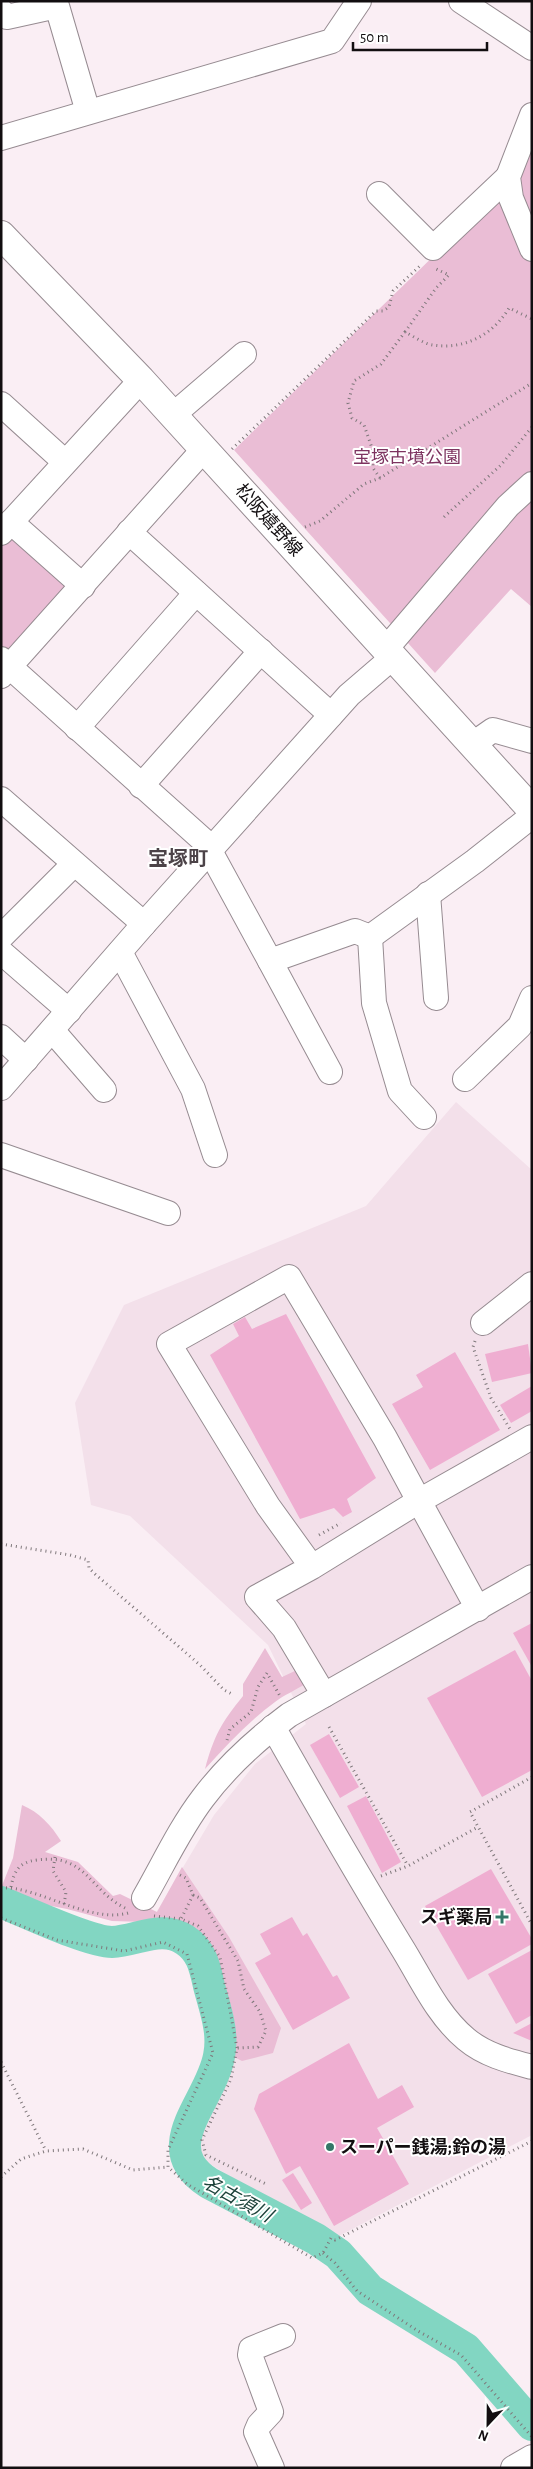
<svg xmlns="http://www.w3.org/2000/svg" width="533" height="2469" viewBox="0 0 533 2469" font-family="'Alegreya Sans','Noto Sans JP',sans-serif">
  <style>
    .built { fill: #f3e0ea }
    .green { fill: #eabdd5 }
    .lines { fill: none; stroke-linecap: round; stroke-linejoin: round }
    .river { stroke: #82d6c2; stroke-width: 32 }
    .building { fill: #efaed1 }
    .minor-casing { stroke: #968b91; stroke-width: 26 }
    .major-casing { stroke: #968b91; stroke-width: 30 }
    .path { stroke: #7e777a; stroke-width: 3; stroke-dasharray: 1 4; stroke-linecap: butt }
    .minor { stroke: #fff; stroke-width: 24 }
    .major { stroke: #fff; stroke-width: 28 }
    .poi-dot { fill: #347768; stroke: #fff; stroke-width: 2 }
    .labels { text-anchor: middle; stroke-width: 4; stroke-linejoin: round; paint-order: stroke }
    .park-label { font-size: 18px; fill: #7d3360; stroke: #fff }
    .street-label { font-size: 18px; fill: #120e10; stroke: #fff }
    .poi-label { font-size: 18px; font-weight: bold; fill: #120e10; stroke: #fff; text-anchor: end }
    .water-label { font-size: 19px; font-style: italic; fill: #1d433b; stroke: #fff }
    .quarter-label { font-size: 20px; font-weight: bold; fill: #4c4348; stroke: #fff }
  </style>
  <rect width="100%" height="100%" fill="#faeef4"/>
  <!-- built -->
  <polygon class="built" points="456,1102 532,1170 532,2135 333,2239 200,2158 194,2145 230,2054 215,1959 193,1931 153,1918 214,1815 255,1764 306,1724 268,1645 130,1516 91,1505 75,1403 124,1305 366,1206"/>
  <!-- green -->
  <g class="green">
    <polygon points="532,134 532,607 511,589 435,673 234,450 517,175"/>
    <polygon points="9,538 19,539 69,583 15,651 6,649 1,645 1,546"/>
    <path d="M 265,1648 L 282,1677 L 297,1670 L 305,1684 C 296,1690 284,1695 275,1702 C 249,1721 227,1745 205,1769 C 214,1736 221,1723 243,1696 L 243,1684 Z"/>
    <path d="M 22,1805 C 39,1812 51,1825 61,1841 L 45,1852 L 78,1862 L 113,1896 L 120,1894 L 157,1912 L 182,1867 L 229,1937 L 281,2028 L 273,2053 L 242,2061 L 228,2054 L 217,1964 L 195,1932 L 176,1923 L 112,1921 L 67,1909 L 1,1896 L 1,1888 L 13,1858 Z"/>
  </g>
  <g class="lines">
    <!-- river -->
    <path class="river" d="M 1,1902 C 26,1912 89,1942 112,1942 C 137,1941 162,1924 185,1940 C 202,1951 205,1968 209,1986 C 215,2009 224,2032 219,2056 C 211,2102 153,2147 209,2183 L 316,2239 L 338,2254 L 370,2290 L 466,2349 L 532,2425"/>
  </g>
  <!-- building -->
  <g class="building">
    <polygon points="286,1314 376,1478 347,1499 352,1512 343,1517 334,1508 300,1519 210,1355 239,1336 233,1324 245,1317 252,1329"/>
    <polygon points="528,1344 532,1373 492,1382 485,1354"/>
    <polygon points="455,1352 500,1430 430,1470 392,1404 423,1387 416,1375"/>
    <polygon points="532,1386 532,1411 511,1423 500,1405"/>
    <polygon points="532,1623 532,1667 513,1633"/>
    <polygon points="515,1650 532,1681 532,1770 482,1797 427,1698"/>
    <polygon points="329,1734 359,1787 340,1798 310,1745"/>
    <polygon points="366,1796 401,1862 382,1873 347,1806"/>
    <polygon points="491,1869 532,1939 532,1944 468,1980 425,1906"/>
    <polygon points="292,1917 303,1936 307,1933 333,1977 337,1975 350,1998 293,2030 255,1963 271,1954 260,1934"/>
    <polygon points="532,1950 532,2015 516,2024 488,1974"/>
    <polygon points="532,2023 532,2041 513,2033"/>
    <polygon points="349,2043 378,2099 402,2085 414,2107 377,2128 409,2184 334,2226 300,2166 286,2174 254,2109 259,2094"/>
    <polygon points="293,2173 312,2203 301,2210 282,2180"/>
  </g>
  <g class="lines">
    <defs>
      <g id="minor">
        <polyline points="461,1 532,48"/>
        <polyline points="1,11 7,17 57,6 88,112"/>
        <polyline points="532,115 508,177 511,198 532,249"/>
        <polyline points="1,138 332,41 359,1"/>
        <polyline points="379,194 433,248 508,177"/>
        <polyline points="1,404 65,462"/>
        <polyline points="173,415 244,354"/>
        <polyline points="11,522 83,586"/>
        <polyline points="129,532 331,715"/>
        <polyline points="1,533 141,380"/>
        <polyline points="385,650 508,506 532,484"/>
        <polyline points="1,659 212,848"/>
        <polyline points="1,676 204,449"/>
        <polyline points="77,728 196,593"/>
        <polyline points="473,744 493,730 532,741"/>
        <polyline points="141,786 261,651"/>
        <polyline points="1,799 144,924"/>
        <polyline points="210,851 270,961 355,931 370,937 475,861 532,816"/>
        <polyline points="428,894 436,998"/>
        <polyline points="1,937 74,864"/>
        <polyline points="370,937 374,1003 400,1091 424,1117"/>
        <polyline points="1,952 69,1011"/>
        <polyline points="120,952 193,1089 215,1155"/>
        <polyline points="270,961 330,1072"/>
        <polyline points="52,1030 104,1090"/>
        <polyline points="1,1037 26,1060"/>
        <polyline points="465,1079 520,1026 532,998"/>
        <polyline points="1,1088 144,924 349,695 392,658"/>
        <polyline points="1,1155 168,1213"/>
        <polyline points="483,1323 532,1284"/>
        <polyline points="312,1567 419,1501 385,1438 289,1277 169,1344 268,1506 312,1567 257,1597 284,1628 324,1695"/>
        <polyline points="478,1609 419,1501 532,1437"/>
        <path d="M 273,1727 C 315,1801 357,1874 401,1946 C 421,1978 437,2015 466,2039 C 485,2055 509,2061 532,2067"/>
        <path d="M 144,1898 C 163,1865 180,1828 203,1798 C 227,1766 257,1739 289,1715 L 532,1577"/>
        <polyline points="272,2468 256,2432 259,2425 271,2412 250,2355 251,2349 283,2336"/>
        <polyline points="513,2468 532,2457"/>
      </g>
      <polyline id="major" points="1,235 141,380 532,810"/>
    </defs>
    <!-- minor casing -->
    <use href="#minor" class="minor-casing"/>
    <!-- major casing -->
    <use href="#major" class="major-casing"/>
    <!-- path -->
    <g class="path">
      <polyline points="405,332 436,288 449,275 434,268"/>
      <polyline points="232,449 376,311 383,311 389,307 393,291 422,264"/>
      <path d="M 380,478 L 373,468 L 372,448 L 364,425 L 352,418 L 348,403 L 354,381 L 381,364 L 405,332 C 413,336 424,344 433,345 C 464,350 493,335 509,308 L 532,319"/>
      <polyline points="444,517 501,465 532,427"/>
      <polyline points="305,527 320,521 364,484 380,478 532,383"/>
      <polyline points="475,1341 473,1347 491,1398 510,1429"/>
      <polyline points="319,1535 341,1523"/>
      <polyline points="1,1544 70,1555 88,1560 89,1568 95,1574 200,1665 224,1690 234,1695"/>
      <polyline points="329,1727 408,1866"/>
      <polyline points="227,1740 230,1729 251,1712 258,1687 267,1673 280,1696"/>
      <polyline points="532,1777 470,1812 532,1925"/>
      <polyline points="1,1840 2,1840"/>
      <polyline points="55,1857 53,1871 66,1892 64,1905"/>
      <polyline points="180,1875 186,1878 193,1895 181,1919"/>
      <polyline points="381,1876 408,1866 478,1827"/>
      <path d="M 11,1887 C 14,1871 19,1862 37,1860 C 87,1853 89,1891 127,1909"/>
      <path d="M 1,1888 C 37,1885 92,1926 131,1912"/>
      <polyline points="193,1895 200,1898 238,1961 244,1989 260,2012 266,2031 258,2047 237,2048"/>
      <polyline points="154,1916 181,1919 198,1926 220,1957 237,2048 231,2079 202,2140 206,2155 266,2184"/>
      <polyline points="1,1918 57,1940 124,1951 163,1942 187,1954 213,2053 168,2150 168,2167 187,2184 312,2258 323,2253 331,2238 335,2240 532,2141"/>
      <polyline points="1,2062 46,2151"/>
      <polyline points="1,2177 21,2159 46,2151 83,2149 133,2170 168,2167"/>
      <polyline points="323,2253 335,2263 357,2291 418,2331 461,2355 532,2437"/>
    </g>
    <!-- minor -->
    <use href="#minor" class="minor"/>
    <!-- major -->
    <use href="#major" class="major"/>
  </g>
  <!-- markers -->
  <g class="poi-dot">
    <path d="M499.5 1909.5h5v5h5v5h-5v5h-5v-5h-5v-5h5z"/>
    <circle cx="330" cy="2147" r="5"/>
  </g>
  <g class="labels">
    <!-- park labels -->
    <g class="park-label">
      <text x="407" y="463">宝塚古墳公園</text>
    </g>
    <!-- street labels -->
    <g class="street-label">
      <text transform="translate(269 520) rotate(48)" y="6">松阪嬉野線</text>
    </g>
    <!-- poi labels -->
    <g class="poi-label">
      <text x="492" y="1923">スギ薬局</text>
      <text x="340" y="2153" text-anchor="start">スーパー銭湯;鈴の湯</text>
    </g>
    <!-- water labels -->
    <g class="water-label">
      <text transform="translate(238 2198) rotate(29)" y="7">名古須川</text>
    </g>
    <!-- quarter labels -->
    <g class="quarter-label">
      <text x="178" y="865">宝塚町</text>
    </g>
  </g>
  <!-- border -->
  <rect width="533" height="2469" fill="none" stroke="#120e10" stroke-width="5"/>
  <!-- north arrow -->
  <g transform="translate(488 2424) rotate(202)" stroke="#ffffff" stroke-width="4" paint-order="stroke">
  <path d="M0-4L9 19L0 12L-9 19Z" fill="#120e10"/>
  <text y="-8" font-size="14" font-weight="bold" text-anchor="middle" fill="#120e10">N</text>
  </g>
  <!-- scale -->
  <path d="M353 42v8h134v-8" fill="none" stroke="#120e10" stroke-width="2.5"/>
  <text x="360" y="42" font-size="15" fill="#120e10" stroke="#ffffff" stroke-width="4" paint-order="stroke">50 m</text>
</svg>
